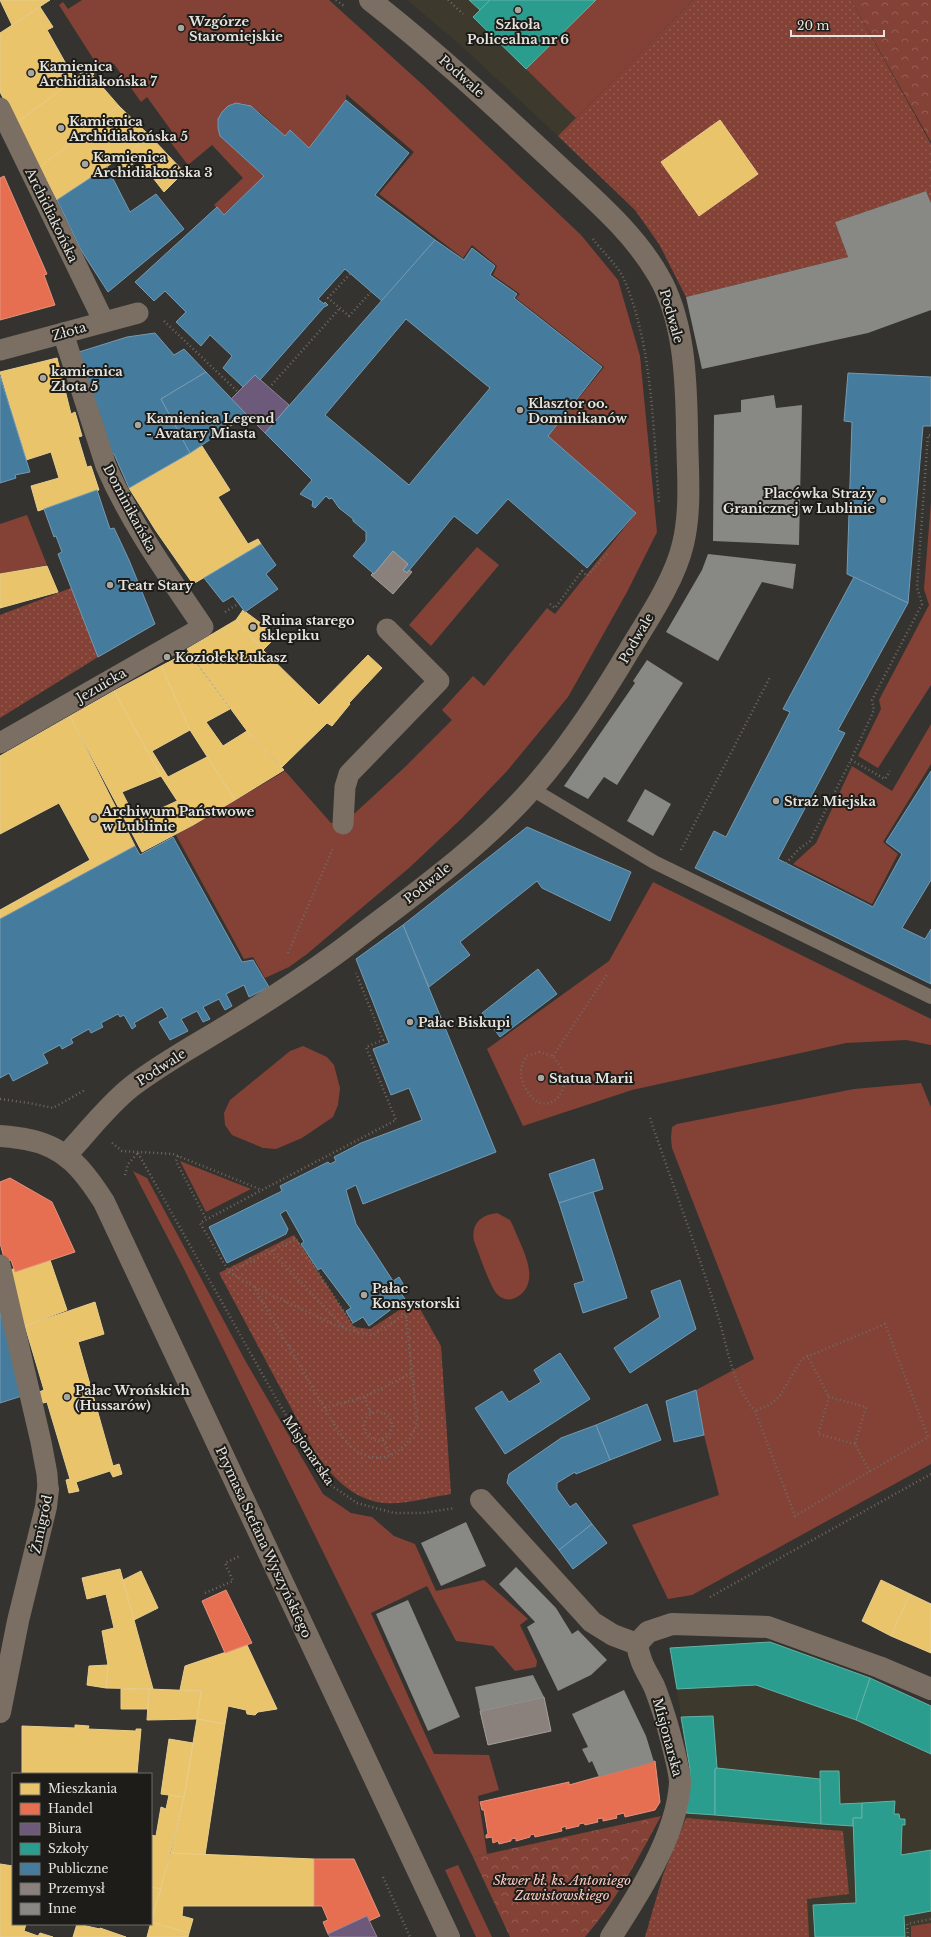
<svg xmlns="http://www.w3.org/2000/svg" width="931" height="1937" viewBox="0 0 931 1937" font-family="'Libre Baskerville',serif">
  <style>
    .built { fill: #3d392d }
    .grass { fill: #844237 }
    .forest { fill: url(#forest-crowns) }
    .garden { fill: url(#garden-dots) }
    .homes { fill: #e9c46a; stroke: #e8ce8d }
    .shops { fill: #e76f51; stroke: #e6927c }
    .offices { fill: #6d597a; stroke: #918398 }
    .schools { fill: #2a9d8f; stroke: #62b2a7 }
    .public { fill: #457b9d; stroke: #759ab1; fill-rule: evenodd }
    .industry { fill: #8a817c; stroke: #a59f9a }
    .building { fill: #888884 }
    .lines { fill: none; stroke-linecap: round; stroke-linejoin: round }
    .path { stroke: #706961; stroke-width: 2.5; stroke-dasharray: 1 3; stroke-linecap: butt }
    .service { stroke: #7b6e63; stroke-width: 14 }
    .pedestrian { stroke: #7b6e63; stroke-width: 21 }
    .minor { stroke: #7b6e63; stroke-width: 22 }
    .poi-dot { fill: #a7a6a1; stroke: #1d1c18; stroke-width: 1.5 }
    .labels { text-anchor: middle; stroke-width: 4; stroke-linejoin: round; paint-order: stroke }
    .poi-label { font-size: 13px; font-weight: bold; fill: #e5e4df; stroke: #1d1c18; text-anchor: start }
    .street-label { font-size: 13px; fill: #e5e4df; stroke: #1d1c18 }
    .park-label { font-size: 13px; font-style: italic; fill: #facac1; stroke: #1d1c18 }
  </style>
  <defs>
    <pattern id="forest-crowns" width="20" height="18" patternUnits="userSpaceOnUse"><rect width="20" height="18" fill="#844237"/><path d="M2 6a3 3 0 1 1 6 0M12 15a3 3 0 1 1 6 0" fill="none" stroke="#955d54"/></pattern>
    <pattern id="garden-dots" width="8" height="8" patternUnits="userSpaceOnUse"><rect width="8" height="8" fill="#844237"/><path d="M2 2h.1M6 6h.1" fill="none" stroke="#955d54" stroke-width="1.8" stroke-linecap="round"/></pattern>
  </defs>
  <rect width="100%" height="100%" fill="#34332f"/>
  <!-- built -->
  <g class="built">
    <polygon points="407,0 693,0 558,136 457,42"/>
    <polygon points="770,1642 870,1678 931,1706 931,1937 645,1937 663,1875 686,1818 689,1795 690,1769 670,1648"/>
  </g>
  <!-- grass -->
  <g class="grass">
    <path d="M 82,0 L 329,0 L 423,85 L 581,235 L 618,280 L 640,356 L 657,532 L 627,592 L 568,697 L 507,771 L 461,819 L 409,868 L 307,954 L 289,967 L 265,978 L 253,957 L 244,959 L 176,835 L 285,771 L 331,823 L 343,824 L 405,767 L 452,720 L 442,710 L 473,676 L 484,686 L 547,608 L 555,614 L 636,513 L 548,436 L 604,367 L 516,298 L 520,294 L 493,275 L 497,266 L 472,245 L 463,258 L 379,194 L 414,152 L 346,94 L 346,100 L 309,148 L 290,130 L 285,136 C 269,122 245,89 224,110 C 216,117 217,127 220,136 L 264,176 L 224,215 L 214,205 L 243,178 L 212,145 L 188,165 L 168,139 L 173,133 L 147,97 L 141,102 L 114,64 L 101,71 L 59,5 L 63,2 L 68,9 Z"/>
    <polygon points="596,0 693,0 576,118 526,69"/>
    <polygon points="931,501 931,685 878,768 858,756 881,709 879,700 929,605 924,589"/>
    <polygon points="27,515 47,565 0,574 0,524"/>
    <polygon points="477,547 499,565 431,646 409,625"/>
    <polygon points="931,724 931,764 883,842 898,854 872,904 793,864 816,843 852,766 892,791"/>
    <polygon points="653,882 931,1019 931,1045 906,1040 846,1043 632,1090 523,1126 487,1049 609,961"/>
    <polygon points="303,1046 327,1057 334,1065 340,1088 338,1105 333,1117 302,1138 276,1149 263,1148 232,1135 225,1125 224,1113 230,1100 290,1051"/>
    <polygon points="921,1083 931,1107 931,1464 692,1595 668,1599 632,1525 719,1495 704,1435 696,1390 754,1359 672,1148 671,1138 672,1127 677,1124 854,1089"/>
    <polygon points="180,1161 251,1189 206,1212"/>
    <polygon points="133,1171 147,1178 246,1362 323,1494 351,1513 372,1517 394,1536 415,1544 436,1591 484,1580 528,1619 520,1625 537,1661 536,1667 515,1671 493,1646 456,1641 427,1586 371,1613 434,1754 489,1755 499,1790 478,1796 487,1854 473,1857 182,1265"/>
    <path d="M 497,1213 L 510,1220 L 513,1226 C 521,1247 543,1281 517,1297 C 511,1301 503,1300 498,1295 C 490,1288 479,1253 474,1241 C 471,1224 480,1215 497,1213 Z"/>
    <polygon points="458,1865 492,1937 476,1937 445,1870"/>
    <polygon points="931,1923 931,1937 911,1937 911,1926"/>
  </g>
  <!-- forest -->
  <g class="forest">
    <polygon points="851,0 931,0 931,142"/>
    <path d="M 661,1816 C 638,1858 617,1900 585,1937 L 510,1937 L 473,1857 Z"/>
  </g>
  <!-- garden -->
  <g class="garden">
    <polygon points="693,0 851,0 931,144 931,203 926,191 835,222 848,257 686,297 659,244 635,210 558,136"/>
    <polygon points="71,588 98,657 0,718 0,615"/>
    <path d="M 294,1235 L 354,1327 L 370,1329 L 415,1300 L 441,1346 L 451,1494 C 430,1497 405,1505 384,1503 C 352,1500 329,1474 313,1449 L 219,1273 Z"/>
    <polygon points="686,1818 843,1831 849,1894 807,1899 809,1937 645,1937 663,1875"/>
  </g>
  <!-- homes -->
  <g class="homes">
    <polygon points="0,0 50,0 12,25"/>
    <polygon points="40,7 53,27 47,30 75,80 16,123 0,92 0,33"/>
    <polygon points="89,67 94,74 92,75 119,106 40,167 16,123 81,75 80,73"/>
    <polygon points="119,106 151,137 57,200 40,167"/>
    <polygon points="720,120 758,174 699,216 661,162"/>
    <polygon points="151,137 184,172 164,192 139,160 130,166 121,167 117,160"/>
    <polygon points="57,358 71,414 75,412 82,436 78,437 87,467 91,466 99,490 38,511 31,486 59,478 51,452 26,460 0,372"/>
    <polygon points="202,446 230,490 218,497 248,544 258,539 261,544 193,584 156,531 129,488"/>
    <polygon points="47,566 58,592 0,608 0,574"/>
    <polygon points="243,610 274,633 271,642 263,650 236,620"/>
    <polygon points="236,620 263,650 319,705 368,655 382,668 349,703 350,704 332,726 327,723 282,767 247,731 187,649"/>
    <polygon points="188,652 230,709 206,722 223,746 247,731 284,770 235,800 190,730 161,666"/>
    <polygon points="161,666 190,730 152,751 168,777 207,757 235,800 193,825 161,776 114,691"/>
    <polygon points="114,691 161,776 122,792 136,820 177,801 193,825 142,852 70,716"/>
    <polygon points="70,716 135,846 0,919 0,910 90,860 59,803 0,834 0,756"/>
    <polygon points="50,1260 67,1310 25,1326 8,1270 14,1269 15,1272"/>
    <polygon points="95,1302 104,1334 78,1342 113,1466 119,1464 122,1474 113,1477 110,1471 76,1482 79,1491 69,1493 66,1480 70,1479 47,1402 43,1403 39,1392 44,1390 25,1326"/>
    <polygon points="120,1569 123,1580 153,1689 106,1688 108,1665 102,1631 114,1628 106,1594 87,1599 82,1578"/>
    <polygon points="141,1571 158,1608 134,1620 123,1580"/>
    <polygon points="881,1580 910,1594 891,1636 862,1621"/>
    <polygon points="910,1594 931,1604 931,1653 891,1636"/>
    <polygon points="247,1645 277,1709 258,1712 255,1715 247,1714 246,1710 228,1706 225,1724 197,1719 201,1691 180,1690 185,1666"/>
    <polygon points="108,1665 106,1688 87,1685 89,1666"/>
    <polygon points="121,1689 149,1689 148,1709 121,1709"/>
    <polygon points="149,1689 201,1691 197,1719 147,1720"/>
    <polygon points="197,1719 225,1724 205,1855 171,1853 184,1797"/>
    <polygon points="75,1725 89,1726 88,1729 136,1731 136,1729 141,1729 137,1774 22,1774 22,1726 75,1728"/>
    <polygon points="169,1739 193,1743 184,1797 161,1794"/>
    <polygon points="169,1795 184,1797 161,1889 151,1887 151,1835 156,1836 161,1807 166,1809"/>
    <polygon points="171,1853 314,1859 314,1906 183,1906 182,1916 193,1919 189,1933 151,1922"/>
    <polygon points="0,1864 13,1866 13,1924 26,1924 24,1931 38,1936 40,1933 53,1937 0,1937"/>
    <polygon points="151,1887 161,1889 152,1917 151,1917"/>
    <polygon points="151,1922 189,1933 188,1937 147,1937"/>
    <polygon points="77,1924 100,1929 100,1928 126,1937 73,1937"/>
  </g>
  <!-- shops -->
  <g class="shops">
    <polygon points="4,176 47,274 44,275 55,305 0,320 0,178"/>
    <polygon points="10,1178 52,1202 75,1252 15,1272 11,1260 5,1262 0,1243 0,1182"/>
    <polygon points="226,1590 252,1643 225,1653 202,1601"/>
    <polygon points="655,1761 660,1802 655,1810 625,1817 624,1813 616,1815 617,1818 603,1821 603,1818 597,1819 598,1822 585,1825 584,1823 579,1824 579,1826 566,1829 566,1826 561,1828 562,1831 535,1837 534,1834 530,1835 530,1837 516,1841 516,1838 511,1839 511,1841 499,1844 498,1841 493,1843 492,1837 486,1838 486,1835 488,1834 484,1810 482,1810 480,1802 569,1782 569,1785"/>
    <polygon points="314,1859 354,1859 380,1916 369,1921 367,1916 328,1934 323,1922 328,1920 322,1906 314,1906"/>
  </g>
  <!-- offices -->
  <g class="offices">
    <polygon points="255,375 289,405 265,433 231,399"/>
    <polygon points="367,1916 377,1937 330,1937 328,1934"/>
  </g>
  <!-- schools -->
  <g class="schools">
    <polygon points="469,0 490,0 480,10"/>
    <polygon points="490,0 596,0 526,69 473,17"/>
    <polygon points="770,1642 870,1678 856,1720 756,1685 677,1689 670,1648"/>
    <polygon points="870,1678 931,1706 931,1754 856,1720"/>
    <polygon points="713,1716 717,1768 715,1769 715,1815 686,1813 689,1795 690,1769 681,1717"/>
    <polygon points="717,1768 820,1779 821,1824 715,1815 715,1769"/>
    <polygon points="820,1771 839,1771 840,1804 862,1803 862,1818 853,1818 853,1826 821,1824"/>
    <polygon points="895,1801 894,1814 899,1814 900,1819 905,1819 905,1825 902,1825 901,1855 931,1850 931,1911 904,1916 905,1937 815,1937 813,1905 856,1903 853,1818 862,1818 862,1803"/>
  </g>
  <!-- public -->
  <g class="public">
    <polygon points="346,100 409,153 375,195 435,240 382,301 345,269 318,299 324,304 325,302 328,305 324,307 260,380 255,375 243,387 223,368 232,356 210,335 201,346 176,322 186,312 165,291 154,301 135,282 217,207 224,215 264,176 220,136 218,128 218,119 222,112 228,106 236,103 251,106 285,136 290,130 309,148"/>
    <polygon points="107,167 130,212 156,194 184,229 108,292 81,250 57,200"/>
    <path d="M 435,240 L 464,260 L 472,248 L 495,266 L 490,275 L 517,294 L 514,298 L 602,367 L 548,436 L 636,513 L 587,568 L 508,499 L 477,534 L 454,516 L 407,573 L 403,570 L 408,564 L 393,551 L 374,574 L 353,556 L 366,541 L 366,532 L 353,521 L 353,519 L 339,508 L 332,498 L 329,499 L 326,496 L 315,508 L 312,506 L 313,501 L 300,494 L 312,480 L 265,433 ZM 406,319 L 490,388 L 409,485 L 325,415 Z"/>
    <polygon points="155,333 174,355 184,349 206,372 161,399 190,453 129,488 114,454 111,453 79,352 127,337"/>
    <polygon points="206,372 247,415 190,453 161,399"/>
    <polygon points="848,373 931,377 931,426 923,426 908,603 847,574 852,422 844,421"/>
    <polygon points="0,376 30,472 15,475 16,478 0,483"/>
    <polygon points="97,490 110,529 114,528 129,560 155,624 98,657 58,554 62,552 56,536 54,537 44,509"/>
    <polygon points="261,544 276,565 266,574 278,589 245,612 233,596 223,602 204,578"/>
    <polygon points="854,577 908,603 838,730 845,733 778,859 873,907 902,854 886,842 931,771 931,880 902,928 925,939 931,929 931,984 695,868 714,831 726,837 790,712 783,709"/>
    <polygon points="527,827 631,872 610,921 542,888 537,881 460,942 470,955 429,987 403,925"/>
    <polygon points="173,837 242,962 253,960 269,987 249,997 244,985 226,994 232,1006 225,1010 219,999 203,1007 210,1019 203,1022 197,1011 181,1019 188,1031 170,1040 159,1022 168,1017 162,1007 134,1023 136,1026 132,1029 124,1015 120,1017 118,1014 101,1023 103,1027 91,1033 89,1029 71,1039 73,1043 62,1049 60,1045 43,1054 48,1063 13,1081 9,1073 0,1078 0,919 135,846 140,855"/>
    <polygon points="403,925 496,1152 363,1204 356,1185 346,1190 356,1224 393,1281 399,1277 406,1289 400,1292 405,1299 369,1326 363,1317 353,1323 346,1311 351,1308 321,1268 318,1270 301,1244 304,1242 286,1210 280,1214 288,1229 286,1234 227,1263 209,1227 282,1191 280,1186 328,1162 330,1164 336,1161 334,1157 361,1143 422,1120 409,1088 391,1095 373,1049 389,1043 356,959"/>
    <polygon points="538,969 557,994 500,1037 482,1013"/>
    <polygon points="594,1159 603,1189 559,1203 549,1174"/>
    <polygon points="593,1192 627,1298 583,1313 574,1284 584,1281 559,1203"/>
    <polygon points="680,1280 696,1329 630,1373 614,1348 660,1317 651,1291"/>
    <polygon points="0,1311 25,1395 0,1403"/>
    <polygon points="560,1353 590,1399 505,1454 475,1408 502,1391 509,1402 541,1382 534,1370"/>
    <polygon points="696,1390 704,1435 674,1442 666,1401"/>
    <polygon points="647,1404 661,1440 610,1460 596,1425"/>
    <polygon points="596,1425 610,1460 576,1474 575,1472 557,1483 557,1489 570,1507 576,1503 592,1524 559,1550 507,1483 509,1474 561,1438"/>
    <polygon points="592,1524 607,1543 573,1569 559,1550"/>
  </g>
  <!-- industry -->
  <g class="industry">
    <polygon points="393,551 408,564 403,570 407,573 409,570 412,572 393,594 371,575 373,573 374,574"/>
    <polygon points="544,1697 551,1731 488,1745 480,1711"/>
  </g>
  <!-- building -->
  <g class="building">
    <polygon points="926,191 931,203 931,310 868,333 702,369 686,297 848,257 835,222"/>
    <polygon points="774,395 776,408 802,405 799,545 713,541 714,415 741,412 741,400"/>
    <polygon points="708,554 796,564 793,589 762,582 718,661 666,632 702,570"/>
    <polygon points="647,660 683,683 617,785 604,777 588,799 564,786 635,683 633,681"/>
    <polygon points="645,789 671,804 653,836 627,821"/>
    <polygon points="466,1522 486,1566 441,1586 421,1543"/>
    <polygon points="516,1567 556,1608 572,1634 578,1630 607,1660 591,1675 558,1691 527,1627 535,1622 499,1584"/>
    <polygon points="408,1600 460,1717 428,1731 376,1614"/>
    <polygon points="533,1675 544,1697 480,1711 475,1687"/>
    <polygon points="624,1690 646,1736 654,1762 599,1777 592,1761 589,1763 582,1749 588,1747 572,1714"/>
  </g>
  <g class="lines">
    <!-- path -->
    <g class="path">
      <polyline points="336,0 344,6"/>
      <polyline points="448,0 463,14"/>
      <path d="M 593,239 C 601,250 617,265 623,277 C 653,344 653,431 659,503"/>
      <polyline points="350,274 328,298 349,316 371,292"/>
      <polyline points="164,321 238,392"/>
      <polyline points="269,388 340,308"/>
      <polyline points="550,604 555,608 582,571 587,576 607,554"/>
      <polyline points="225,612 238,604"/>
      <polyline points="851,760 885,779 890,771"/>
      <polyline points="681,850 770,677"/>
      <polyline points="786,863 799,849 810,841 851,760 874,710 872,700 922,604 917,587 928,435 931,436"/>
      <polyline points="288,953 333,848"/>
      <path d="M 539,1052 L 553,1056 C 557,1062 562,1068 564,1074 C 567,1088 557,1107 541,1103 C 530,1101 520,1081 521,1071 C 521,1066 524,1061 527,1056 Z"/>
      <polyline points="553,1056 608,973"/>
      <polyline points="0,1099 29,1103 53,1108 85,1090"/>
      <path d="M 650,1118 C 672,1183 697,1248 717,1313 C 728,1347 731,1383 755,1411 L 795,1516 L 928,1437 L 885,1324 L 802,1359 L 779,1397 L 769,1405 L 755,1411"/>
      <polyline points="112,1143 122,1151 173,1154 262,1190 396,1120 366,1047 383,1040 356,973"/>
      <polyline points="138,1153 278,1402 329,1484 357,1503 394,1513 423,1513 455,1508"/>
      <polyline points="178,1156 176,1161 206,1219"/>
      <polyline points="125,1175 128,1164 138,1153"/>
      <polyline points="271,1251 344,1327"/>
      <path d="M 229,1272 L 254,1287 L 338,1431 C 344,1438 349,1446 357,1451 C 383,1469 412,1448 417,1421 L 406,1314 L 373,1335 L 358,1333 L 296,1239 L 229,1272 L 200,1223 L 262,1190"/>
      <polyline points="255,1287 333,1324 358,1333"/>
      <polyline points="807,1355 829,1397"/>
      <polyline points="364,1397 371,1414"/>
      <polyline points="325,1408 364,1397 412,1373"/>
      <circle cx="378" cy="1426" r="14"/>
      <polyline points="383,1440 390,1455"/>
      <polyline points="855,1444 818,1434 829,1397 866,1407 855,1444 870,1472"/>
      <polyline points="205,1593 233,1581 225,1563 240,1556"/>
      <polyline points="710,1597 931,1474"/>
      <polyline points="383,1877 410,1937"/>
      <polyline points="908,1937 907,1924 931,1919"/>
    </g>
    <!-- service -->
    <polyline class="service" points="532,789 654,862 931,997"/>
    <!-- pedestrian -->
    <g class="pedestrian">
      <polyline points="0,108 104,322"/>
      <polyline points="0,350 138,313"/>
      <path d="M 0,743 L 203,627 C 168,575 131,524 106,466 L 63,333"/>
      <polyline points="343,824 345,787 349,774 439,681 387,629"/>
      <polyline points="0,1265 41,1442 47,1474 48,1489"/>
    </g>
    <!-- minor -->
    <g class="minor">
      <path d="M 0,1136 C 8,1136 16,1138 25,1139 C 65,1146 83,1169 104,1202 L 449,1937"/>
      <path d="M 66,1155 C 87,1133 107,1106 131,1087 C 162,1063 196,1045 230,1024 C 272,998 313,972 353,941 C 414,894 480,848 532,789 C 570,746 601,698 630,649 C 649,618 675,579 683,544 C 692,507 687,465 687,427 C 686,377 684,319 658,275 C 632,230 590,196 552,160 C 493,105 434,50 370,0"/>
      <polyline points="481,1500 592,1622 613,1635 637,1644"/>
      <polyline points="0,1712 18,1621 46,1507 48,1489"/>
      <path d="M 611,1937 C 639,1894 677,1835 680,1783 C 680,1773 670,1735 667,1724 C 663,1711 659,1698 654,1686 C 646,1670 640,1663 637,1644 L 648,1632 L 672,1624 L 768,1627 L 879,1667 L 931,1689"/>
    </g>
  </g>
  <!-- markers -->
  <g class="poi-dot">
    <circle cx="518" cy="10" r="4"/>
    <circle cx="181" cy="28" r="4"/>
    <circle cx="31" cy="73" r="4"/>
    <circle cx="61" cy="128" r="4"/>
    <circle cx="85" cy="164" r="4"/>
    <circle cx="43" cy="378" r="4"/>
    <circle cx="520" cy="410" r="4"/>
    <circle cx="138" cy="425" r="4"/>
    <circle cx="883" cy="500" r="4"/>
    <circle cx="110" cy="585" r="4"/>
    <circle cx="253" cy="627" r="4"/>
    <circle cx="167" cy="657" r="4"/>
    <circle cx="776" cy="801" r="4"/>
    <circle cx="94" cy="818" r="4"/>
    <circle cx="410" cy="1022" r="4"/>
    <circle cx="541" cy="1078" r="4"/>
    <circle cx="364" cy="1295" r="4"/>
    <circle cx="67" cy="1397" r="4"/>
  </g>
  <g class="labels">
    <!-- poi labels -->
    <g class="poi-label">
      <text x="189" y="26">Wzgórze<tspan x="189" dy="15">Staromiejskie</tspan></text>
      <text x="518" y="29" text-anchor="middle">Szkoła<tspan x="518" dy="15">Policealna nr 6</tspan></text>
      <text x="39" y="71">Kamienica<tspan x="39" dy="15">Archidiakońska 7</tspan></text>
      <text x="69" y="126">Kamienica<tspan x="69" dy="15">Archidiakońska 5</tspan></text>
      <text x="93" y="162">Kamienica<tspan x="93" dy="15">Archidiakońska 3</tspan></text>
      <text x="51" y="376">kamienica<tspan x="51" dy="15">Złota 5</tspan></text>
      <text x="528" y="408">Klasztor oo.<tspan x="528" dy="15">Dominikanów</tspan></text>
      <text x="146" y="423">Kamienica Legend<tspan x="146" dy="15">- Avatary Miasta</tspan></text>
      <text x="875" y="498" text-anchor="end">Placówka Straży<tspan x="875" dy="15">Granicznej w Lublinie</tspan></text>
      <text x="118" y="590">Teatr Stary</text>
      <text x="261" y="625">Ruina starego<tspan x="261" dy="15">sklepiku</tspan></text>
      <text x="175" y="662">Koziołek Łukasz</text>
      <text x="784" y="806">Straż Miejska</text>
      <text x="102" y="816">Archiwum Państwowe<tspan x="102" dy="15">w Lublinie</tspan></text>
      <text x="418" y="1027">Pałac Biskupi</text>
      <text x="549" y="1083">Statua Marii</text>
      <text x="372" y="1293">Pałac<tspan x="372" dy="15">Konsystorski</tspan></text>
      <text x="75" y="1395">Pałac Wrońskich<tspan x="75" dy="15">(Hussarów)</tspan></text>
    </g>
    <!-- street labels -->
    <g class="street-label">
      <text transform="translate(462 76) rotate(42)" y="5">Podwale</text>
      <text transform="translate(52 215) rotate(64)" y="5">Archidiakońska</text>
      <text transform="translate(672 316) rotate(74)" y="5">Podwale</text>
      <text transform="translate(69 331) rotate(-16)" y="5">Złota</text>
      <text transform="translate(130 508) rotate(62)" y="5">Dominikańska</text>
      <text transform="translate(636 638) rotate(-60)" y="5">Podwale</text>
      <text transform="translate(101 685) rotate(-30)" y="5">Jezuicka</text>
      <text transform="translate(427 883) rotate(-39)" y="5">Podwale</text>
      <text transform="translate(161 1067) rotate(-33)" y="5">Podwale</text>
      <text transform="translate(309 1450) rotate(56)" y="5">Misjonarska</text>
      <text transform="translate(41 1524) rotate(-78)" y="5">Żmigród</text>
      <text transform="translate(264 1542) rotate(65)" y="5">Prymasa Stefana Wyszyńskiego</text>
      <text transform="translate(668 1737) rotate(75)" y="5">Misjonarska</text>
    </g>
    <!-- park labels -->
    <g class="park-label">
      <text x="562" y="1885">Skwer bł. ks. Antoniego<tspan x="562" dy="15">Zawistowskiego</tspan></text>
    </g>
  </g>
  <!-- legend -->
  <rect x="12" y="1773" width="140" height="152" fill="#1d1c18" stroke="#6d6c68"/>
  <rect x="20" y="1783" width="20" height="12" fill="#e9c46a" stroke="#6d6c68"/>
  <text x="48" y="1793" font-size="12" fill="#e5e4df">Mieszkania</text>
  <rect x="20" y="1803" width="20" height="12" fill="#e76f51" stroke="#6d6c68"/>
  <text x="48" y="1813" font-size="12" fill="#e5e4df">Handel</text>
  <rect x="20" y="1823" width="20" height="12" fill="#6d597a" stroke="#6d6c68"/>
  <text x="48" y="1833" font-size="12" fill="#e5e4df">Biura</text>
  <rect x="20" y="1843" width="20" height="12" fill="#2a9d8f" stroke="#6d6c68"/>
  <text x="48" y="1853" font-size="12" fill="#e5e4df">Szkoły</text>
  <rect x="20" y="1863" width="20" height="12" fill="#457b9d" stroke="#6d6c68"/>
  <text x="48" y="1873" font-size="12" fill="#e5e4df">Publiczne</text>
  <rect x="20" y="1883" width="20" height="12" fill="#8a817c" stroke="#6d6c68"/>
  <text x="48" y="1893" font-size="12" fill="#e5e4df">Przemysł</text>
  <rect x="20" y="1903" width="20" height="12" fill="#888884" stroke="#6d6c68"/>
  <text x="48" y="1913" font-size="12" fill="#e5e4df">Inne</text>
  <!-- scale -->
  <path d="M791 30v6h93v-6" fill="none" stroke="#e5e4df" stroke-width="2"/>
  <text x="797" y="30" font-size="12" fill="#e5e4df" stroke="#1d1c18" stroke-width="3" paint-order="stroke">20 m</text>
</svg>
